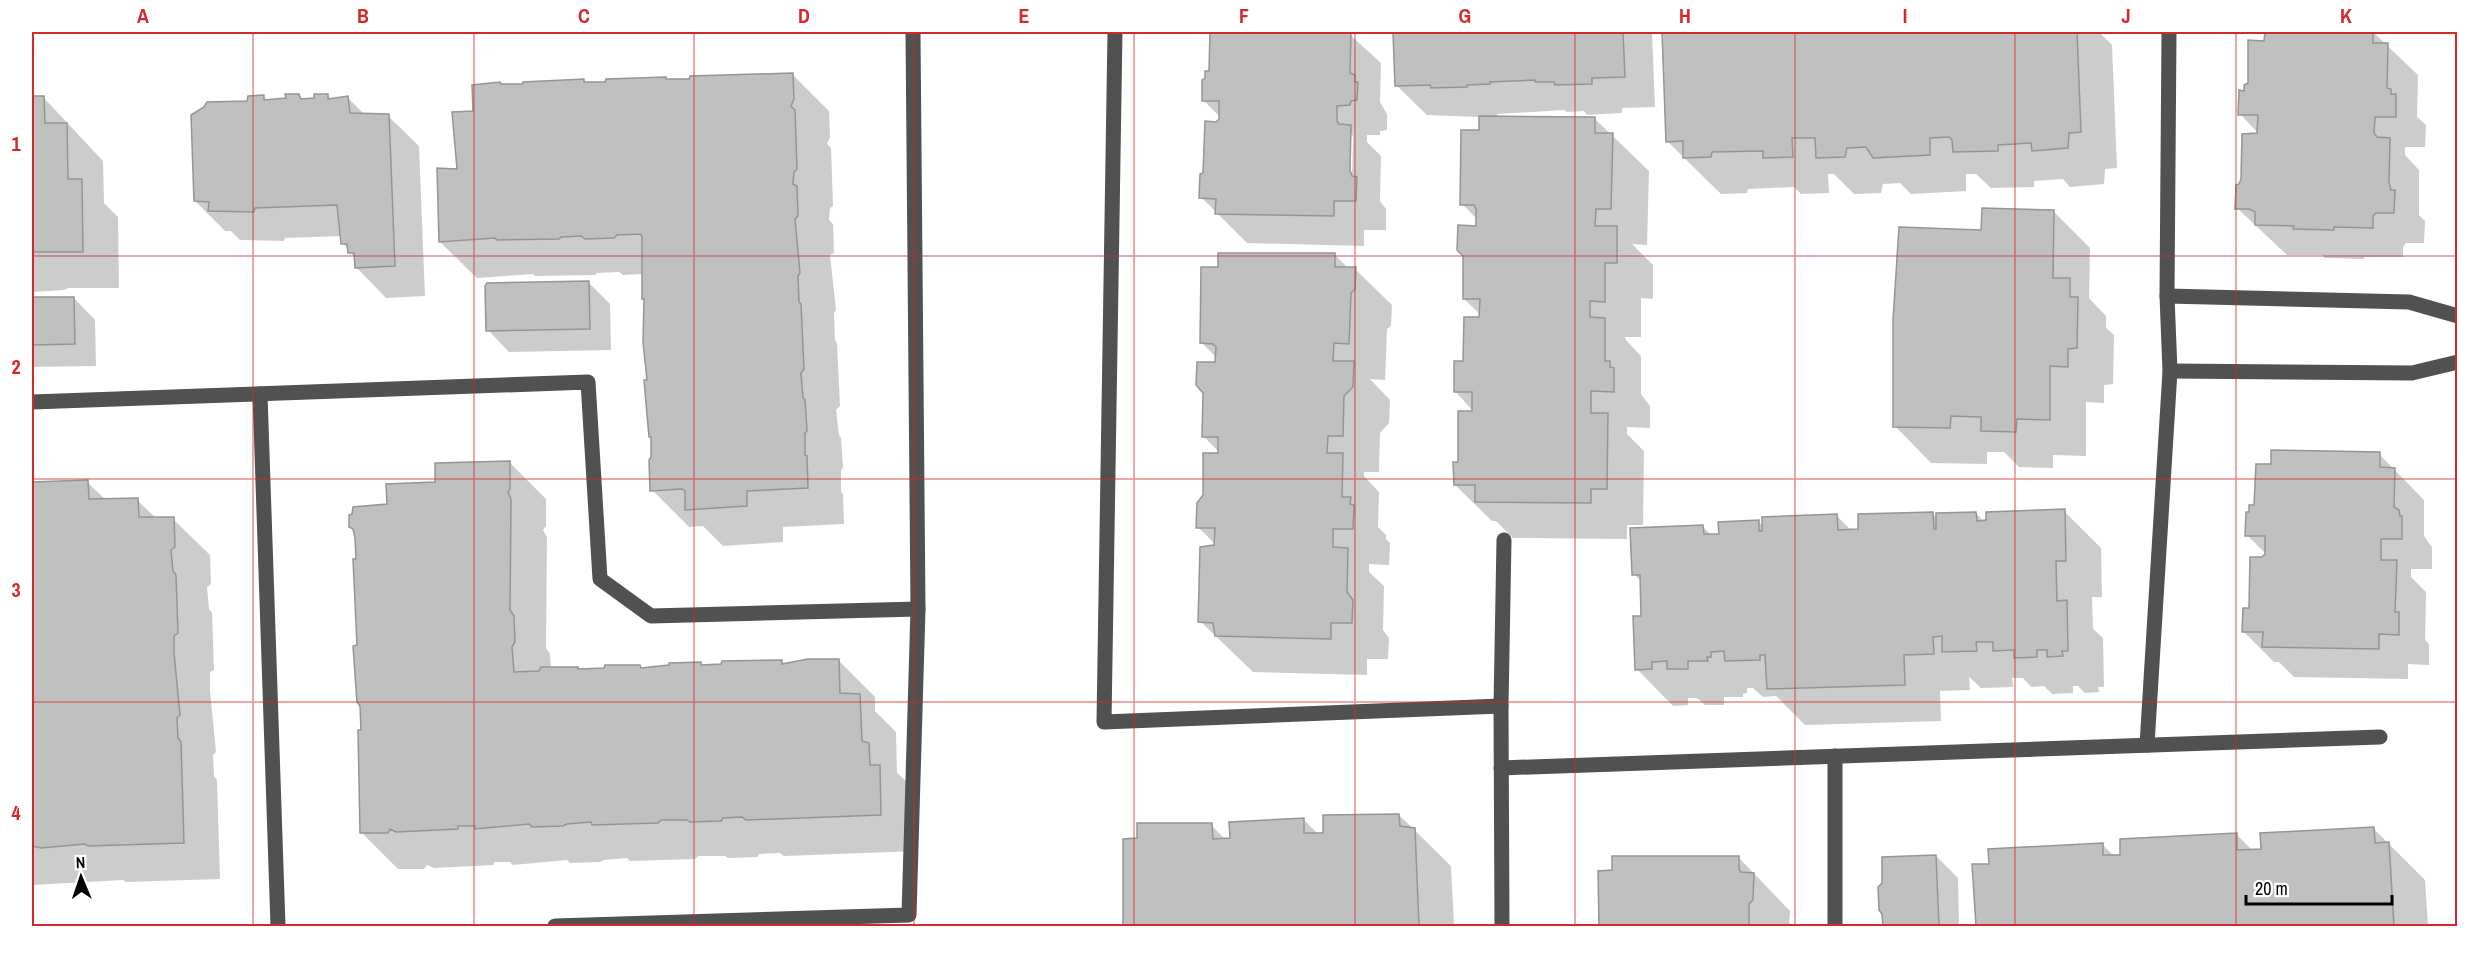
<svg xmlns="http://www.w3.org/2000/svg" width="2489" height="958" viewBox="0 0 2489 958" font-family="'Archivo Narrow',sans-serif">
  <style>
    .shadow { fill: #0003; fill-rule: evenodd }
    .building { fill: #c0c0c0; stroke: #959595; stroke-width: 1.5 }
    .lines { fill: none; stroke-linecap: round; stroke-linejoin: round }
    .minor { stroke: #515151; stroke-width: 15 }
    .grid { fill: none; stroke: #d62828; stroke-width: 1.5; stroke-opacity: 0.55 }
    .neatline { fill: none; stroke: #d62828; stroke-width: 2 }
    .grid-label { font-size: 20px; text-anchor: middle; font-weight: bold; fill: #d62828 }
  </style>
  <rect width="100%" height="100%" fill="#fff"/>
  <!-- shadow -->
  <g class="shadow">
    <path d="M 1212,32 L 1347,32 L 1381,63 L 1380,102 L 1387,114 L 1387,130 L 1380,131 L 1380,135 L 1367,135 L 1367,142 L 1381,156 L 1380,201 L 1386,209 L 1386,230 L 1364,230 L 1364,246 L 1247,243 L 1201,197 L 1217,123 L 1221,118 L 1204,101 L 1211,72 ZM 1350,133 L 1353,136 L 1352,178 L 1349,177 Z"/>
    <polygon points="1394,32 1652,32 1655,107 1622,108 1622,113 1587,115 1584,111 1567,112 1564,110 1497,114 1497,118 1594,118 1649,171 1647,245 1632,244 1653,265 1653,299 1641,298 1641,337 1625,337 1626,340 1641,356 1641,394 1650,406 1650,428 1627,427 1627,434 1644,451 1643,525 1627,525 1627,539 1513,538 1496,521 1492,521 1455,485 1474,412 1455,391 1481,319 1481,315 1464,299 1465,256 1478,227 1478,220 1462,204 1481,131 1480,117 1427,115 1396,85"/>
    <polygon points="1663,32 2099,32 2112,45 2117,168 2105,169 2104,184 2070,187 2063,179 2034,181 2034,187 1991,188 1976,174 1966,174 1966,191 1911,194 1900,183 1883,184 1881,193 1854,194 1834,174 1828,174 1829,193 1801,194 1794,187 1748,189 1747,193 1721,194 1667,141"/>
    <polygon points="2266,32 2373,32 2418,75 2417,117 2426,125 2425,147 2405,147 2405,155 2419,170 2419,215 2425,221 2424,243 2406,243 2403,247 2403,257 2364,257 2364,259 2325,258 2322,255 2287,255 2237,208 2240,186 2259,134 2240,114 2245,93 2266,42"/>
    <polygon points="792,74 829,111 830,137 827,144 831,148 833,206 830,208 829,220 833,224 834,253 830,255 836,310 834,313 835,340 837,343 840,406 836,410 839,435 841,438 843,468 841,470 841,492 843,494 844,524 783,527 783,542 723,546 703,526 689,527 652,490 653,439 650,436 647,327 642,274 623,275 619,272 597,273 595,275 535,276 533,274 477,278 440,242 475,113 502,86 583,81 587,84"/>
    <polygon points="298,95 303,100 315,100 327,95 332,100 348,98 365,115 388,116 419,146 425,296 386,298 356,267 356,259 343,243 342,236 285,238 284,241 240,240 231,231 225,231 195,201 249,103 263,97 268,101 288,100"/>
    <polygon points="32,98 44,98 103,161 104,203 118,217 119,288 68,288 64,290 32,292"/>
    <polygon points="2053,211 2090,248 2089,298 2106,316 2106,328 2114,335 2113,384 2104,385 2104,403 2086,402 2086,456 2053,455 2053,468 2019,467 2004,452 1987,452 1987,464 1931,463 1895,426 1983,231"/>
    <polygon points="1335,255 1349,269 1355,269 1392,305 1391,326 1387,329 1385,380 1370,379 1390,400 1389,423 1380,433 1379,472 1364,472 1364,476 1379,492 1378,527 1386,535 1386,539 1390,543 1389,565 1369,564 1369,572 1384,586 1383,630 1389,638 1388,659 1367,659 1367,675 1253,672 1200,621 1217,546 1198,527 1204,495 1222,455 1204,437 1217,358 1202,343 1219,269"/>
    <polygon points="588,282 610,304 611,350 509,352 488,330"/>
    <polygon points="74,298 95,320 96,366 32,367 32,299"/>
    <polygon points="2379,454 2424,500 2424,536 2432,547 2432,569 2411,569 2411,577 2426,592 2425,640 2429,644 2429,665 2408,664 2408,679 2294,677 2279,662 2274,662 2244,632 2263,558 2267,555 2247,535"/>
    <polygon points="509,462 546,499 546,526 543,530 547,537 546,648 550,654 551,669 579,671 639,666 643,669 700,663 703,666 782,661 785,665 838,660 875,697 875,711 896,732 897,773 906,781 917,851 784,856 780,853 759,854 758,857 728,858 725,856 698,856 695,859 630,861 627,858 604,860 600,862 570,863 567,860 513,865 510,862 494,862 494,865 434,868 427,865 424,869 398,869 361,832 362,731 358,560 388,505 436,483"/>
    <polygon points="87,482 106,500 137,500 157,519 173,519 210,555 211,584 207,587 209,609 212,613 214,670 210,672 210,691 216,752 213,755 214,776 217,780 220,879 126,882 123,880 32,885 32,484"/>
    <polygon points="2064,511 2101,548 2102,597 2092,597 2093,629 2103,638 2104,687 2098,687 2099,692 2085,693 2078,686 2073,686 2073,693 2052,694 2044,686 2031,687 2023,678 2012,678 2013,687 1981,688 1969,677 1970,690 1940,691 1941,721 1805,725 1776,696 1763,697 1753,688 1747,688 1747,693 1743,694 1743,697 1724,697 1724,705 1705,705 1697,698 1688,698 1688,705 1673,706 1637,669 1643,617 1642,582 1634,574 1703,527 1711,535 1720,535 1758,522 1764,527 1837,516 1852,531 1932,513 1937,518 1976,513 1984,522"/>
    <polygon points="1399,815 1451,866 1454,926 1125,926 1124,840 1139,840 1211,825 1226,840 1303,819 1319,835"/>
    <polygon points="2373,828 2425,880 2428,926 1977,926 1974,866 1990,865 2102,844 2115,857 2236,834 2253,851"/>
    <polygon points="1936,856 1958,878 1959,926 1884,926 1880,888"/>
    <polygon points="1739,858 1790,911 1789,926 1600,926 1599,872"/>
  </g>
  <!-- building -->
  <g class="building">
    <polygon points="1210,32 1351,32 1350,73 1355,75 1355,82 1358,82 1357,100 1351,101 1350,105 1337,106 1337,121 1339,124 1351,125 1350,170 1352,176 1357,177 1356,201 1334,201 1334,216 1215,214 1216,199 1199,198 1200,174 1203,173 1205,121 1216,122 1219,119 1219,101 1202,101 1202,80 1205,78 1205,71 1209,71"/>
    <polygon points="1393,32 1623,32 1625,77 1592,78 1592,84 1555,85 1554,82 1535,82 1535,80 1490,82 1490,84 1467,85 1467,87 1431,88 1430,85 1395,86"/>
    <polygon points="1662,32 2077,32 2081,132 2069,133 2068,148 2032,151 2031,143 1998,145 1998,151 1953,152 1952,140 1949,137 1930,138 1930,155 1873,158 1866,147 1847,148 1845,157 1816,158 1815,138 1792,138 1793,157 1763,158 1763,151 1712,152 1711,157 1683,158 1683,141 1666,142"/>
    <polygon points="2265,32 2373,32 2373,43 2388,43 2387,88 2391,89 2391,94 2396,94 2396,117 2375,117 2374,133 2377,137 2390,138 2389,183 2391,190 2395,190 2394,213 2376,213 2373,216 2373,228 2334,227 2334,230 2293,229 2294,226 2255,225 2255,212 2249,209 2235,209 2236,185 2239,184 2241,179 2242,134 2257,133 2258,115 2238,115 2239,90 2244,91 2244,85 2248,83 2248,40 2264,41"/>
    <polygon points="793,73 794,99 791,106 795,110 797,169 794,172 793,184 797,186 798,216 795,219 800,273 798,276 799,302 801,304 804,369 801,373 803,398 805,400 807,431 805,433 805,455 807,456 808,488 747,491 747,506 685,510 685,491 682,489 650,491 649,460 651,457 651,437 649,437 644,380 647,380 643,342 644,299 642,299 642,236 640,234 617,235 614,238 585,239 581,236 561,237 559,239 497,240 495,238 439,242 437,168 457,169 452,112 473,111 472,85 500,82 501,84 522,84 523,82 584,79 584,82 605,82 606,79 666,77 666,79 689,79 690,76"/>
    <polygon points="285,94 299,94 301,99 314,98 314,94 328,94 328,99 348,96 350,113 389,114 395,266 355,268 354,253 348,253 347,244 341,244 337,205 255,208 254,212 208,211 209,202 194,201 191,115 204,107 207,102 247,101 248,96 264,95 264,100 286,98"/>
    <polygon points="32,96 44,96 45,123 67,123 68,179 82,179 83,252 32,252"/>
    <polygon points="1479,116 1595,117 1595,133 1613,133 1611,209 1596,209 1595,226 1617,226 1617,263 1605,263 1605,302 1590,301 1590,317 1605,318 1605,361 1610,361 1610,367 1614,368 1614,392 1591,391 1591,413 1608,413 1607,489 1591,489 1591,503 1475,502 1475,485 1454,485 1453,462 1458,462 1458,411 1472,411 1472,392 1454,392 1454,361 1463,361 1464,317 1479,317 1480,299 1463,299 1463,256 1457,250 1458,225 1476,226 1476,209 1474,205 1460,205 1461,130 1479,130"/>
    <polygon points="1982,208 2054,210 2053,278 2070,278 2070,297 2078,297 2077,348 2068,349 2068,367 2050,366 2050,420 2017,419 2016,432 1981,431 1981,417 1951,416 1950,428 1893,427 1893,320 1899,227 1981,230"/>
    <polygon points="1218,253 1335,253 1335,267 1356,267 1355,289 1351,293 1349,344 1334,343 1333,361 1354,361 1353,387 1344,396 1343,436 1328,436 1327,453 1343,453 1342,497 1351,497 1350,504 1354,505 1353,529 1333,529 1333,547 1348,548 1347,592 1353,600 1352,623 1331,623 1331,639 1215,636 1213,623 1198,622 1200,547 1214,545 1215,528 1196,528 1197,503 1203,495 1203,453 1218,453 1218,437 1202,437 1203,393 1196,385 1197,362 1215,362 1216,347 1213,344 1200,343 1201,267 1218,267"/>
    <polygon points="589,281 590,329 486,331 485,286 487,283"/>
    <polygon points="32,297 74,297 75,344 32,345"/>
    <polygon points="2271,450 2380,452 2380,467 2395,468 2394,507 2399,510 2400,516 2402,516 2402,539 2381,539 2381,560 2397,560 2395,612 2399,612 2399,635 2379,634 2379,649 2262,647 2263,632 2242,632 2243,608 2249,608 2250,557 2262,557 2265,554 2265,536 2245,536 2246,512 2249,512 2249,505 2254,505 2256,464 2271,464"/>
    <polygon points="510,461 510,489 508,492 511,499 510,610 514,616 515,642 512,647 514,672 539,671 541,667 578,667 578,669 604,668 605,665 640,665 641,668 669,665 669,663 701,662 701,665 721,664 722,661 782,660 782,664 808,659 839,659 840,693 860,694 862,741 869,743 870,765 880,765 881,815 746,820 742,817 723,818 721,821 690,822 687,820 661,820 658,823 592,825 591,822 567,824 563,826 532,827 529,824 475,829 475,826 458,826 458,829 396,832 390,829 388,833 360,833 358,730 361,730 360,706 357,702 353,646 357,645 353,559 356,559 355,538 353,529 349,527 349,515 352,514 353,507 387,504 386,484 435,482 435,463"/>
    <polygon points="88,480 89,499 138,498 139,517 174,517 175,547 171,550 173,571 176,575 178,633 174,636 174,653 180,715 177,718 178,738 181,742 184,843 88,846 85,844 41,848 32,846 32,482"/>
    <polygon points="2065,509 2066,561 2056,561 2057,601 2067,600 2068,651 2062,651 2063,656 2047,657 2047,650 2037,650 2037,657 2014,658 2014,650 1993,651 1993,642 1976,642 1977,651 1942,652 1942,636 1933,637 1934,654 1904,655 1905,685 1767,689 1765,655 1760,655 1760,660 1725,661 1724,651 1711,652 1711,657 1707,657 1708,661 1688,661 1688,669 1667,669 1667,661 1652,662 1652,669 1635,670 1633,616 1641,616 1640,575 1632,575 1630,528 1703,525 1704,534 1719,534 1718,522 1759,520 1759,531 1762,531 1762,517 1837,514 1838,530 1858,529 1858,514 1933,512 1934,529 1936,529 1936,513 1976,512 1977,521 1986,520 1986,512"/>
    <polygon points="1399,814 1400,826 1415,828 1419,926 1123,926 1123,839 1137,838 1137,823 1212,823 1213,839 1230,838 1229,822 1304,818 1304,833 1323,833 1323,815"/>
    <polygon points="2374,827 2375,843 2389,842 2394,926 1976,926 1972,864 1989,864 1988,849 2103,843 2103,855 2120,855 2120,839 2237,833 2237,850 2261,849 2260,833"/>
    <polygon points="1936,855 1939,926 1883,926 1882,914 1879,910 1878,887 1882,883 1882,857"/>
    <polygon points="1612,856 1739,856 1739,869 1741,872 1754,873 1753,900 1749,904 1749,926 1599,926 1598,871 1612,870"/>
  </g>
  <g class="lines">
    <!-- minor -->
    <g class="minor">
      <polyline points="1115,32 1104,722 1501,706"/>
      <polyline points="2169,32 2167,296 2409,302 2458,316"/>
      <polyline points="2170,371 2412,373 2458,362"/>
      <polyline points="260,394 278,926"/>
      <polyline points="32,402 588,382 600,579 651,616 918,609"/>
      <polyline points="2147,745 2170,371 2167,296"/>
      <polyline points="1835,756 1835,926"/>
      <polyline points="1501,768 2380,737"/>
      <polyline points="555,926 909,915 918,609 913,32"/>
      <polyline points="1502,926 1501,706 1504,540"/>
    </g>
  </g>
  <!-- grid -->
  <path class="grid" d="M 253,32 L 253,926M 474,32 L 474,926M 694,32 L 694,926M 914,32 L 914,926M 1134,32 L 1134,926M 1355,32 L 1355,926M 1575,32 L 1575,926M 1795,32 L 1795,926M 2015,32 L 2015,926M 2236,32 L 2236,926M 32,256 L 2458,256M 32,479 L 2458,479M 32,702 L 2458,702"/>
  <!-- border -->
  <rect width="2489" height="958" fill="none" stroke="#ffffff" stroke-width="66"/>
  <!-- north arrow -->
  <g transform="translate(81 877) rotate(358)" stroke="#ffffff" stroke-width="4.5" paint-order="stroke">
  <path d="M0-4.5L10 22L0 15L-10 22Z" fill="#000000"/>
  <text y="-9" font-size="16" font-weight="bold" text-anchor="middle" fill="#000000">N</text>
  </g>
  <!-- scale -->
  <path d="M2246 895v9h146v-9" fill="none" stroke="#000000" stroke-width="3"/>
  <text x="2255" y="895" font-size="18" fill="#000000" stroke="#ffffff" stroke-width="4.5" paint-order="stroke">20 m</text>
  <rect x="33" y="33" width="2423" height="892" class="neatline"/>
  <g class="grid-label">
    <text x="143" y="23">A</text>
    <text x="363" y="23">B</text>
    <text x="584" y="23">C</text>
    <text x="804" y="23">D</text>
    <text x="1024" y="23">E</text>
    <text x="1244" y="23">F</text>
    <text x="1465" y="23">G</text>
    <text x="1685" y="23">H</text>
    <text x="1905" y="23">I</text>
    <text x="2126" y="23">J</text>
    <text x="2346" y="23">K</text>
    <text x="16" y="151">1</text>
    <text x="16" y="374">2</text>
    <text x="16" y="597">3</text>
    <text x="16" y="820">4</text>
  </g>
</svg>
